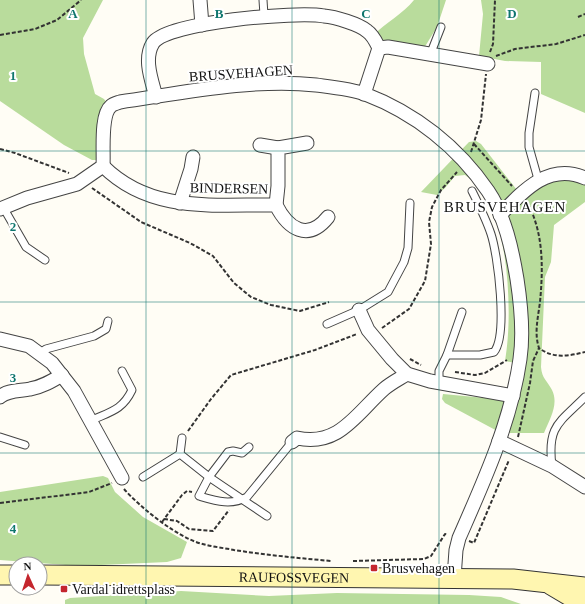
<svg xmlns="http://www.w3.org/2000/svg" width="585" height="604" viewBox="0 0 585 604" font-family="Georgia,serif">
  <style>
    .forest { fill: #b9dc9c }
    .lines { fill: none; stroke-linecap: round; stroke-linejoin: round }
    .service-casing { stroke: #444; stroke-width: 9 }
    .minor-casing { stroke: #444; stroke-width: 15 }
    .secondary-casing { stroke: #333; stroke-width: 21 }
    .path { stroke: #333; stroke-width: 2; stroke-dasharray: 4 2; stroke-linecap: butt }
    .service { stroke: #fff; stroke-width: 7 }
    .minor { stroke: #fff; stroke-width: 13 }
    .secondary { stroke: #fff6b0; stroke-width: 19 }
    .grid { fill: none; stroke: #0f766e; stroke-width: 1; stroke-opacity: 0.55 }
    .poi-dot { fill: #c4262e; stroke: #fff; stroke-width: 1.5 }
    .labels { text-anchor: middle; stroke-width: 4; stroke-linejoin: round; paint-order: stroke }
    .street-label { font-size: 14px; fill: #111; stroke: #fff }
    .poi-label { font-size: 14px; fill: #111; stroke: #fff; text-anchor: start }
    .neighbourhood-label { font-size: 15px; letter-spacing: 1px; fill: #111; stroke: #fff }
    .grid-label { font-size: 13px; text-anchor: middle; font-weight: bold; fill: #0f766e; stroke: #fff; stroke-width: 4; stroke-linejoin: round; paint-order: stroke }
  </style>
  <rect width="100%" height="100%" fill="#fffdf5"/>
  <!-- forest -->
  <g class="forest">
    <polygon points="0,0 103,0 83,38 84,54 95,94 104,99 107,103 109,160 92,160 64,145 0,101"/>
    <path d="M 414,0 L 446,0 L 437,27 L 421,53 L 377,49 L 374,35 C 386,22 403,14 414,0 Z"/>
    <polygon points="481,0 585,0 585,113 541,94 541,62 505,61 479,56 483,14"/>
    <path d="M 476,141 L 481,144 L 520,194 L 533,183 L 585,178 L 585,202 L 554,225 L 551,262 L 545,277 L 541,367 C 542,379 547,380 552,390 C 559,404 550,419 544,433 L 501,433 L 445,403 L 442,399 L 443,394 L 496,399 L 518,398 L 521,393 L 519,367 L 515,363 L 505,361 C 513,316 509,227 482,189 C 478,183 470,179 465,175 L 455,176 L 445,188 L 437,195 L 421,192 L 469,142 Z"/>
    <polygon points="103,476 108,478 115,492 143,517 187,542 181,558 167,562 79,566 0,560 0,492"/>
    <polygon points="181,591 269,596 337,593 469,595 501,597 521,604 65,604 65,600 70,598"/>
  </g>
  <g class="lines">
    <defs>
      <g id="service">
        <polyline points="263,0 264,15"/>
        <polyline points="430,55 441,27"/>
        <polyline points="535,93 529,133 529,147 538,179"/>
        <polyline points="3,207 26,247 45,260"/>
        <polyline points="327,324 359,310 388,292 404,262 408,248 410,203"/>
        <polyline points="40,353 46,349 94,336 106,329 108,321"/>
        <path d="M 447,355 L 480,355 L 494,352 C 508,335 498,255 491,234 C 486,219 479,205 472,191"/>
        <polyline points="439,383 439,371 447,355 462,312"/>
        <path d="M 90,421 C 109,412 122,411 132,390 L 122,371"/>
        <polyline points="0,437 25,445"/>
        <polyline points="182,438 180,454 209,477 267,516"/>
        <path d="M 249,447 L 242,453 L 233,451 L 228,452 L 209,477 L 199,496 C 216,501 231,506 247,497 L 292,442"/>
        <path d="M 552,466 C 547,426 559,423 585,397"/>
        <polyline points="143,477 180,454"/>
      </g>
      <g id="minor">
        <polyline points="200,0 202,25"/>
        <polyline points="379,48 388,47 488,64"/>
        <path d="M 156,97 C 152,81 143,59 153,43 C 167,22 297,11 324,16 C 335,17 359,24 367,31 C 373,35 376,42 379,48 L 364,94"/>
        <polyline points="260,145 278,148"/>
        <path d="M 103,166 C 151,214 215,204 276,205 C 288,229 308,242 328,217"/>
        <polyline points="180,203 191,169 193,157"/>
        <polyline points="276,205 278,186 278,148 307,143"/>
        <path d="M 0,209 L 27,198 L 77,184 L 103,166 C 104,152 100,115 111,106 C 113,104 117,103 120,102 C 182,93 253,78 316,85 C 331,87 351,89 365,94 C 415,113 458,147 488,191 C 505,216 512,249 517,279 C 521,305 524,332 520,359 C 511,422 484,481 459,538 L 456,550 L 454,578"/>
        <path d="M 500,215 C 523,191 549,162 585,178"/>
        <polyline points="359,310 368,330 392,359 407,374 430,381 513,396"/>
        <polyline points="0,339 29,346 52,363 74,391 122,478"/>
        <path d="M 0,397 C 7,390 20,391 30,389 C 42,387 52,381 62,375"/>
        <polyline points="499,441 552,466 585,487"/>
        <path d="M 292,442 L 297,438 C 339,447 356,414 384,389 C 391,383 399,379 407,374"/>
      </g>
      <g id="secondary">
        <polyline points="0,575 16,575"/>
        <path id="s1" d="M 40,575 L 513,579 L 585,587"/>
        <polyline points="551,585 583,604"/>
      </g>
    </defs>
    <!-- service casing -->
    <use href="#service" class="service-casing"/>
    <!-- minor casing -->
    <use href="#minor" class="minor-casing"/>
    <!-- secondary casing -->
    <use href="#secondary" class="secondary-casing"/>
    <!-- path -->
    <g class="path">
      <polyline points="578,17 585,14"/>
      <polyline points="0,35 35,29 57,20 81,0"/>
      <polyline points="490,52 493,44 495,0"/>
      <polyline points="496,56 515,49 556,44 585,35"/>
      <polyline points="474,144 512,186"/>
      <polyline points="0,149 15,153 69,173"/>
      <polyline points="471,152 481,120 486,74"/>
      <polyline points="92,188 141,222 190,243 213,256 234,283 251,297 271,305 300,311 329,302"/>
      <path d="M 528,204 C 544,234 543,270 540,302 C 538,318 534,333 539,348 C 553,359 569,356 585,352"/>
      <polyline points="382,328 409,309 425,281 431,244 429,222 432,207 441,190 457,172"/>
      <polyline points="410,359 421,365"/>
      <polyline points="455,372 475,375 485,373 507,360"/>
      <polyline points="188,431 211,399 231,375 315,350 357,334"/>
      <polyline points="518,437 530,383 533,361 539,348"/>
      <path d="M 124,489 C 140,507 168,529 189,539 C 203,546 219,547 234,550 C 266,555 298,558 331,561"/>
      <polyline points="0,503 89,492 112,483"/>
      <polyline points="164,519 177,521 189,529 213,531 229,510"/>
      <polyline points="162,522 182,495 187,491 192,492"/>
      <polyline points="469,541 474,543 509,460"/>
      <polyline points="353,561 424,559 431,556 445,534 448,535"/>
    </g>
    <!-- service -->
    <use href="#service" class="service"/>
    <!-- minor -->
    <use href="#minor" class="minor"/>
    <!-- secondary -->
    <use href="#secondary" class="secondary"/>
  </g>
  <!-- grid -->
  <path class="grid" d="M 146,0 L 146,604M 292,0 L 292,604M 439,0 L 439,604M 0,151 L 585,151M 0,302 L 585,302M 0,453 L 585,453"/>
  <!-- markers -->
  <g class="poi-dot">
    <rect x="370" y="564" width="8" height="8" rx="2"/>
    <rect x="60" y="585" width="8" height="8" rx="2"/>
  </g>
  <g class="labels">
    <!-- street labels -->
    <g class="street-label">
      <text transform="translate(241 73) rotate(-4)" y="5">BRUSVEHAGEN</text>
      <text transform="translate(229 188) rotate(1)" y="5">BINDERSEN</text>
      <text dy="5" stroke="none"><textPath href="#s1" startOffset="254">RAUFOSSVEGEN</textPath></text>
    </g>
    <!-- poi labels -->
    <g class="poi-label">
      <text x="382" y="573">Brusvehagen</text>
      <text x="72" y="594">Vardal idrettsplass</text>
    </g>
    <!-- neighbourhood labels -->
    <g class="neighbourhood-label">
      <text x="505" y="212">BRUSVEHAGEN</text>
    </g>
  </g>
  <g class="grid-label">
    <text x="73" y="18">A</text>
    <text x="219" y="18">B</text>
    <text x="366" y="18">C</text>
    <text x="512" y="18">D</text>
    <text x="13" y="80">1</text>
    <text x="13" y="231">2</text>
    <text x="13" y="382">3</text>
    <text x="13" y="533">4</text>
  </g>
  <!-- north arrow -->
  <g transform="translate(28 576) rotate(357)"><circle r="19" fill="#ffffff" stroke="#a0a0a0"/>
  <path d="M0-3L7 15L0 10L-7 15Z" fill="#c4262e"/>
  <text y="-6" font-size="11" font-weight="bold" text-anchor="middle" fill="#111111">N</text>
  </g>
</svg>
